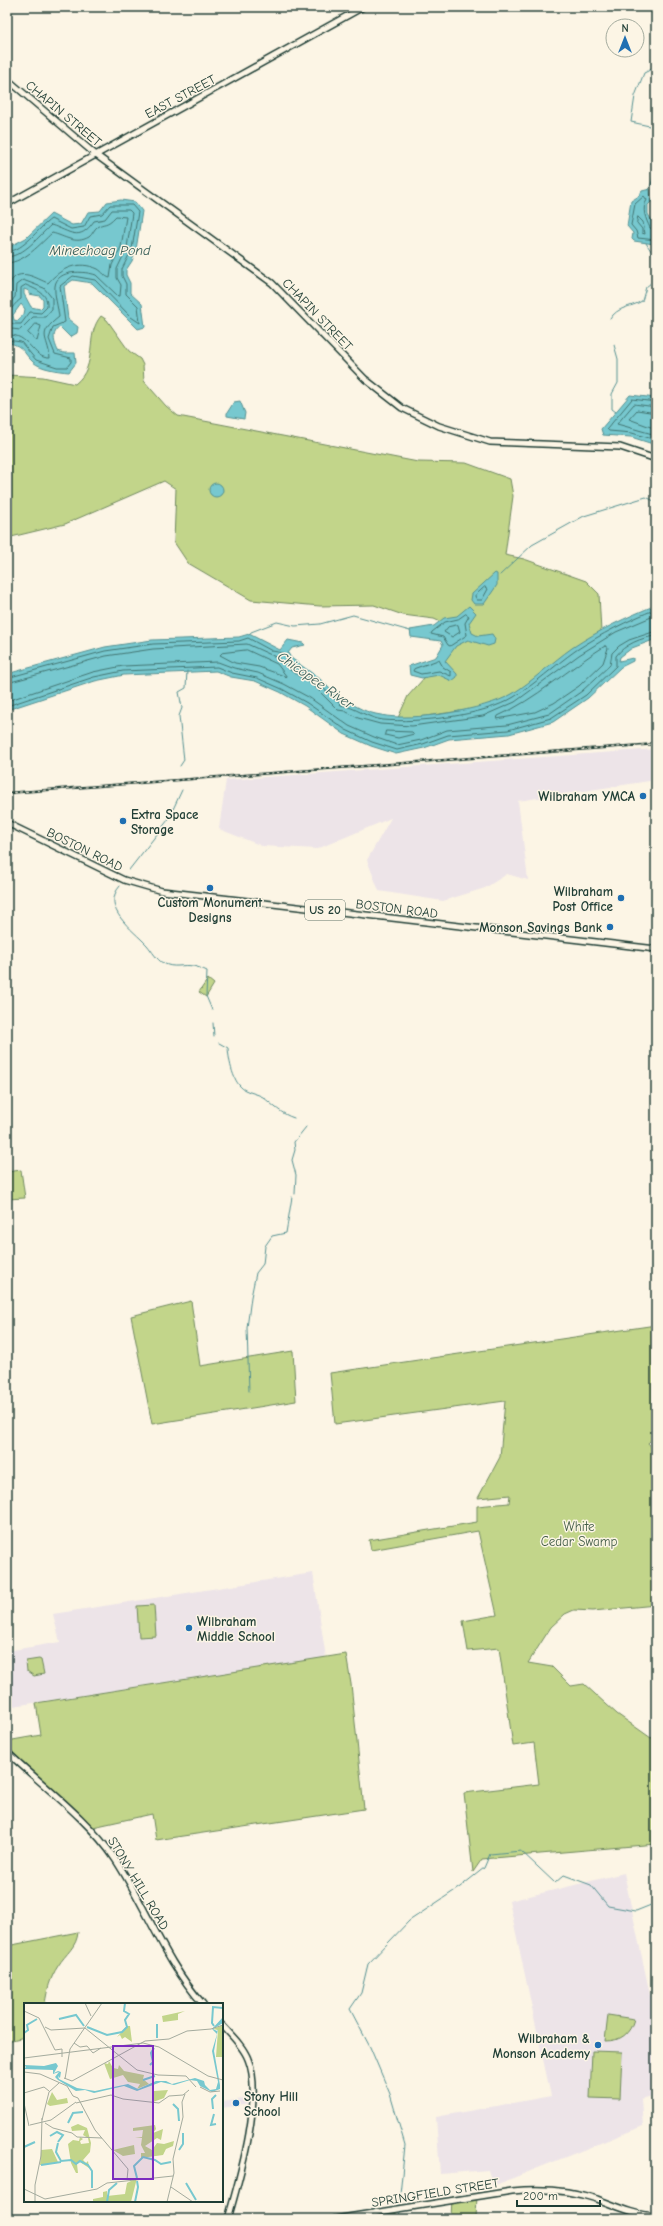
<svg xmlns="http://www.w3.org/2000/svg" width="663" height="2226" viewBox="0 0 663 2226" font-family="'Comic Neue',sans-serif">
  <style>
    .built { fill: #ede4e8 }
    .green { fill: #c2d58a; stroke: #70895f }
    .water { fill: #77c8cf; stroke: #549091; fill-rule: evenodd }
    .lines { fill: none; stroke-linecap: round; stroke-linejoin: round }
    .shore { stroke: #427572; stroke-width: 1 }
    .stream { stroke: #549091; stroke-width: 1 }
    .major-casing { stroke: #1f3d34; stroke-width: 8 }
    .major { stroke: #fcf5e5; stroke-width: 5 }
    .rail-casing { stroke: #1f3d34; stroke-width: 2.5 }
    .rail { stroke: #fcf5e5; stroke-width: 1; stroke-dasharray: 3; stroke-linecap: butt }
    .poi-dot { fill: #1f6fb2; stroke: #fcf5e5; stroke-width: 1.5 }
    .labels { text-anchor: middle; stroke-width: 3; stroke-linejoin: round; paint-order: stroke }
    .shield { fill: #fcf5e5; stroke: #617469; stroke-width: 1 }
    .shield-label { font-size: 12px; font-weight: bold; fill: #1f3d34 }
    .street-label { font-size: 13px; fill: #1f3d34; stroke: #fcf5e5 }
    .poi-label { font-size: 13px; font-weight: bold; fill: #1f3d34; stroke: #fcf5e5; text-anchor: end }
    .park-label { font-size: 13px; fill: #405b45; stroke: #fcf5e5 }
    .water-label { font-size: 14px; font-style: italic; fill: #315953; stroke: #fcf5e5 }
    .inset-river { fill: none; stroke: #77c8cf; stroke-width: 2 }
    .inset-road { fill: none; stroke: #a4ab9e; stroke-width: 1 }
    .view { fill: #7b2cbf; fill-opacity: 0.15; stroke: #7b2cbf; stroke-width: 2 }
    .inset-edge { fill: none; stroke: #1f3d34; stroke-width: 2 }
  </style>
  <rect width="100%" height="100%" fill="#fcf5e5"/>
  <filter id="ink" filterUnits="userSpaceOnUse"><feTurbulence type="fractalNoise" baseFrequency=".025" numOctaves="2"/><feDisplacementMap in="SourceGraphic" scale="8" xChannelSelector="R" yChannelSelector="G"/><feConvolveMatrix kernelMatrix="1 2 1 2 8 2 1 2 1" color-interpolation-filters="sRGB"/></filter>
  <g filter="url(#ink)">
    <!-- built -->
    <g class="built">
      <polygon points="656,749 656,780 518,801 528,880 507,874 485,888 443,901 379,891 367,860 391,818 317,849 262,846 219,829 226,780"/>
      <polygon points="313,1573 326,1658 7,1707 7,1651 60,1642 53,1614"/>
      <polygon points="624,1873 650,1995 656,1994 656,2095 641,2099 643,2126 493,2186 488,2170 440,2174 436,2117 551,2096 509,1901"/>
      <polygon points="250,2098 249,2104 222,2108 222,2102"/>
    </g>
    <!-- green -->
    <g class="green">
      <path d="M 101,316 L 107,320 L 129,351 L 140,359 L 143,365 L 144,381 L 166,406 L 178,416 L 418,462 L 466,463 L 510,479 L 513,496 L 505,555 L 524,559 L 586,581 L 599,594 L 601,632 L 496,706 L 397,720 L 408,696 L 442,658 L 452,627 L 434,619 L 403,615 L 374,605 L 320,606 L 251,600 L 188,563 L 174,542 L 176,489 L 164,481 L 65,524 L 7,538 L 7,375 L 43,377 L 75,384 C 99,365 84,336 101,316 Z"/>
      <polygon points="208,979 214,984 206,997 199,992"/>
      <polygon points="21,1170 25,1198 7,1199 7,1172"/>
      <polygon points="191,1301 200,1366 293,1351 296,1401 152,1424 131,1316"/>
      <polygon points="656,1325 656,1435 648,1443 656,1452 656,1605 593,1611 574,1610 565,1614 551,1627 528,1663 552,1667 571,1686 584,1684 617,1714 651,1738 656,1736 656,1844 482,1859 473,1872 464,1793 539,1784 534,1743 513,1746 499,1648 468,1651 463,1621 497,1615 478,1531 371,1550 369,1540 477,1522 477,1506 509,1503 510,1495 478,1498 500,1457 505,1401 335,1424 330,1373"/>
      <polygon points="154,1605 156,1636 139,1637 137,1606"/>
      <polygon points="346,1654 351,1684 364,1809 156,1840 152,1814 93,1827 7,1747 7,1741 41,1735 36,1703"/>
      <polygon points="39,1659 41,1660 44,1674 34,1676 27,1671 26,1661"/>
      <path d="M 78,1932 C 77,1947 66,1953 58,1966 C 50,1978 47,1990 45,2004 L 25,2004 L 25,2037 L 7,2041 L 7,1946 Z"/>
      <path d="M 608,2015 L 634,2019 C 630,2034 621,2041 605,2041 Z"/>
      <polygon points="592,2051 622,2052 620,2099 590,2098"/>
      <polygon points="477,2194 476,2219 451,2219 452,2197"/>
      <polygon points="396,2213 395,2219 359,2219"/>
    </g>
    <!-- water -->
    <g class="water">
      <polygon points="650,189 651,202 648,205 648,214 656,228 656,244 654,244 634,241 632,239 633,233 627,226 631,201 639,196 642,191"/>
      <path d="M 121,200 L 135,202 L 142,211 L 136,250 L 132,261 L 126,270 L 126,275 L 130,283 L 130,293 L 142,304 L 145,327 L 138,329 L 92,283 L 73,280 L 64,286 L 68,319 L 78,327 L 77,333 L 70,337 L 60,327 C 51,333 54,342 58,351 L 64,353 L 75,353 L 76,363 L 69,372 C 58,371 41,369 33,362 C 23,353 24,346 9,343 L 7,345 L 7,248 L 26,238 L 51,214 L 72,225 L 81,224 L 88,212 L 100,211 L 107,202 ZM 24,289 L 29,291 L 29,294 L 40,296 L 43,300 L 43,306 L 40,309 L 31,307 L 24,294 ZM 21,304 L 25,309 L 24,314 L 18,321 L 14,320 L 13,315 Z"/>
      <polygon points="630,395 656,398 656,445 631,437 603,435 601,429"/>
      <polygon points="240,401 245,413 244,419 227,416 227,413 234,402"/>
      <circle cx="216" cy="490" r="7"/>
      <polygon points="495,573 497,574 497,585 484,604 474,604 471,600 472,594"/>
      <path d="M 656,605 L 656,639 L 632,648 L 620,657 L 619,661 L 633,658 L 633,661 L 621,667 L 588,698 L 553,722 L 509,734 L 449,739 L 424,748 L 396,754 L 371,746 L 344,734 L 305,706 L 280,692 L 255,681 L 231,677 L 216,671 L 124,675 L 95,681 L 7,710 L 7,675 L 14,672 L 105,647 L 152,640 L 239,637 L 249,634 L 280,650 L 288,640 L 303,643 L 305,645 L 292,648 L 288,653 L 291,658 L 320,679 L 343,702 L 345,700 C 357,707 367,713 381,715 C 411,722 485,710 512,694 C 533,681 552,662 572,648 C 599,630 627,617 656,605 Z"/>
      <polygon points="469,606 476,613 469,623 472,633 478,636 492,634 495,639 494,644 488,646 468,640 456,646 445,661 457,674 457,677 452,681 439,675 422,678 410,675 409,666 436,657 443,645 441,641 411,637 410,630 434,626 444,618 457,616"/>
    </g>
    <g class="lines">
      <!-- shore -->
      <g class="shore">
        <polygon points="638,217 643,222 645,234 642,233 642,229 637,223"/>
        <path d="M 656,231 L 650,228 C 646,219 641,209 647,200 L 644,196 L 635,204 L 631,225 L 636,231 L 638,238 L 656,240"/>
        <path d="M 7,252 C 25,250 37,229 51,219 L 71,229 L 84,227 L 90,216 L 102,214 L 110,205 L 132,205 L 138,212 L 132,249 L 122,269 L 122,276 L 126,284 L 126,294 L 138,306 L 140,323 L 131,317 L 95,280 L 73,276 L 60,286 L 65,322 L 53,327 L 49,339 L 55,354 L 71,358 L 71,362 L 67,367 L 57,367 L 36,360 L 21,342 L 7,340"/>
        <path d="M 7,257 C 24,256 39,236 51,225 C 70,231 79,243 94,221 L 105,219 L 112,210 L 129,210 L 132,213 L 127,248 L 117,269 L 117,278 L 121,285 L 120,296 L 118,296 L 96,275 C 85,271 57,269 55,286 C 54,295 58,307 59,317 C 36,335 48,336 50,358 C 32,359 30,333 7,335"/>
        <path d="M 7,263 C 25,262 40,244 52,233 C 65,236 75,245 89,237 C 93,234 94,229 97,227 C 104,222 106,227 116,216 L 126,217 L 121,247 L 112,265 L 110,278 C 105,277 103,272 98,269 C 78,260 61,268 48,283 C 37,279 19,266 10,283 C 8,288 10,292 7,296"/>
        <path d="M 26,285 C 37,290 48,293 47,307 L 41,313 L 30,312 L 21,324 L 13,324 C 3,316 14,304 21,299 L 21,288 Z"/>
        <polyline points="7,307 15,297 16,285 23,280 44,288 52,298 52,309 45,317 33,317 20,330 12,329 7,325"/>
        <polygon points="36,324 41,326 37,341 28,333"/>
        <polyline points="656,402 632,399 607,429 609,431 632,433 656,440"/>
        <polyline points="656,407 634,404 617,424 656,435"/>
        <polyline points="656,413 637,410 629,419 656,429"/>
        <polygon points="485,587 488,589 482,600 477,600 475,596"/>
        <polygon points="466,614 469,616 465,623 467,635 450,646 448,645 443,637 431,634 432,632 445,622 458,619"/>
        <polygon points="458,625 460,632 452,637 444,632 448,627"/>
        <path d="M 605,646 L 608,648 L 603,663 L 579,686 L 554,703 L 535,712 L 497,719 L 498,716 C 535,700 569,668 605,646 Z"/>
        <polygon points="247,650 277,664 287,677 259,667 235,663 220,655 222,653"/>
        <polygon points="439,660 443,667 451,672 451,676 439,671 421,674 413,671 414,669"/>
        <path d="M 7,678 L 105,651 L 153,644 L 239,641 L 248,638 L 272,651 L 284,653 L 293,666 L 317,682 L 341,705 C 355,707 367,718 383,720 C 418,723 484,716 514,697 C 535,684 554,666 575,651 C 601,634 627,621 656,609"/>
        <polyline points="7,683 106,656 153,649 247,644 280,659 290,670 314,686 338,710 345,711 358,718 380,724 412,726 483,716 515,702 579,655 616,632 656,615"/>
        <polyline points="7,701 93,672 123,666 218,662 234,668 258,673 284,684 310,698 349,726 374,737 397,745 421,740 447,730 507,725 549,714 582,691 610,665 612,653 619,646 629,640 656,631"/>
        <path d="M 7,706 L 94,677 L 123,671 L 217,667 L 232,673 L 257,678 L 282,689 L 307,703 L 346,730 L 372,742 L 397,750 L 423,744 L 448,735 L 508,730 L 551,718 L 586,695 L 616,666 L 616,656 C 624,645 642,637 656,636"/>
        <polygon points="386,731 412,732 414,734 398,738 385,735"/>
      </g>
      <!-- stream -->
      <g class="stream">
        <polyline points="656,67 644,73 635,96 631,122 654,127 656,131"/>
        <polyline points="649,190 656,170"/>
        <polyline points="646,243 653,254 656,255"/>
        <path d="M 610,319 C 618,306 630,308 642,301 L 646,287 L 656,279"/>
        <polyline points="614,345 618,359 618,383 612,394 612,409 616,412"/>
        <polyline points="500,575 532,545 584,516 646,497 656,502"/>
        <polyline points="249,635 251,632 277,622 295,626 320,624 353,615 410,631"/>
        <polyline points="180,766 184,760 179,716 182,708 179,692 186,688 187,671"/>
        <polyline points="129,870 168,820 182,790"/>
        <path d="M 120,886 C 100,908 133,930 147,945 C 152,951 157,960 163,963 C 174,969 182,964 193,966 C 198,967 203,969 207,971 L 206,996 L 212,1010"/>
        <polyline points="213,1023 214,1036"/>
        <path d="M 219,1043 L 228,1048 C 229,1061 233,1084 245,1090 C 251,1093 258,1094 263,1097 C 273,1105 281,1114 294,1118"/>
        <polyline points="295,1194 296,1175 292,1160 295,1150 294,1142 306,1127"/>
        <polyline points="249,1391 247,1328 251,1297 256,1273 263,1264 265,1246 272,1236 286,1233 292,1197"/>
        <polyline points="399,2205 405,2145 390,2094 370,2047 350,2009 361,1993 368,1964 409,1921 460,1887 484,1868 490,1854 521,1851 555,1883 564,1875 591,1885 608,1906 636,1911 656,1903"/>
        <polyline points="399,2219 401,2212"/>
      </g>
      <defs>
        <g id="major">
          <polyline points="7,79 96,155 272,283 365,379 402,408 439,426 490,442 620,447 656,459"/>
          <polyline points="7,204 363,7"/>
          <polyline points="7,823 124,880 162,891 656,949"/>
          <path d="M 7,1752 C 42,1785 89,1820 115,1859 C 146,1906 165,1962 203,2004"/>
          <path d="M 222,2025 C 231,2035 243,2046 248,2059 C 264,2097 239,2180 228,2219"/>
          <path d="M 335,2219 L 512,2191 C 541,2188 569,2190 597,2199 C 616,2206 635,2215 656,2216"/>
        </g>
      </defs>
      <!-- major casing -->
      <use href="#major" class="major-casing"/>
      <!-- major -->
      <use href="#major" class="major"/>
      <defs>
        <polyline id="rail" points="7,793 656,744"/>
      </defs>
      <!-- rail casing -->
      <use href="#rail" class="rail-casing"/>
      <!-- rail -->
      <use href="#rail" class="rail"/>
    </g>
  </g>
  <!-- markers -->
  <g class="poi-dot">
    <circle cx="643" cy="796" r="4"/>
    <circle cx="123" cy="821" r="4"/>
    <circle cx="210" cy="888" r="4"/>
    <circle cx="621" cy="898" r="4"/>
    <circle cx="610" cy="927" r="4"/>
    <circle cx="189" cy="1628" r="4"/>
    <circle cx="598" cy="2045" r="4"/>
    <circle cx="236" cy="2103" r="4"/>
  </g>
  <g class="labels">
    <!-- shield labels -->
    <rect class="shield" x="305" y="900" width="40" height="20" rx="3"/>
    <g class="shield-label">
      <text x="325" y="914">US 20</text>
    </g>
    <!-- street labels -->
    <g class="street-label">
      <text transform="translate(180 96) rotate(-28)" y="5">EAST STREET</text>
      <text transform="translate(64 113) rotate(40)" y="5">CHAPIN STREET</text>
      <text transform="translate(318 314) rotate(46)" y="5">CHAPIN STREET</text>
      <text transform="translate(85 849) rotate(26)" y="5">BOSTON ROAD</text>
      <text transform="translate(397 908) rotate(7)" y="5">BOSTON ROAD</text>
      <text transform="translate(139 1883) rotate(59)" y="5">STONY HILL ROAD</text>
      <text transform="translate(435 2192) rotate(-9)" y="5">SPRINGFIELD STREET</text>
    </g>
    <!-- poi labels -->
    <g class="poi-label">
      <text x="635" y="801">Wilbraham YMCA</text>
      <text x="131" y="819" text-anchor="start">Extra Space<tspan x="131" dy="15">Storage</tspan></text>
      <text x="613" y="896">Wilbraham<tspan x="613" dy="15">Post Office</tspan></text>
      <text x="210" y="907" text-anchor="middle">Custom Monument<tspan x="210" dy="15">Designs</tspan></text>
      <text x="602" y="932">Monson Savings Bank</text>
      <text x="197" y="1626" text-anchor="start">Wilbraham<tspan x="197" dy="15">Middle School</tspan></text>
      <text x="590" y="2043">Wilbraham &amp;<tspan x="590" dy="15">Monson Academy</tspan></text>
      <text x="244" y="2101" text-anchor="start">Stony Hill<tspan x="244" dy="15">School</tspan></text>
    </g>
    <!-- park labels -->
    <g class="park-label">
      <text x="579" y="1531">White<tspan x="579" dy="15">Cedar Swamp</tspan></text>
    </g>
    <!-- water labels -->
    <g class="water-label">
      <text x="100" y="255">Minechoag Pond</text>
      <text transform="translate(316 680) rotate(35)" y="5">Chicopee River</text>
    </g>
  </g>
  <!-- overview -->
  <g transform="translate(24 2003)">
    <rect width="199" height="199" fill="#fcf5e5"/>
    <path d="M 161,8 L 154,11 L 154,17 L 139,19 L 138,13 ZM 199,22 L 199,54 L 192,54 L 194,27 L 189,26 ZM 103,23 L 106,23 L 108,39 L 101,34 L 98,36 L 96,32 L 93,34 ZM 85,58 L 89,65 L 94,66 L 95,62 L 100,68 L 120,72 L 119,76 L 125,81 L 113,86 L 116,81 L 104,79 L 99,72 L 86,76 L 80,60 L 84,61 ZM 144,87 L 140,95 L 129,99 L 130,88 ZM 28,89 L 33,97 L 43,95 L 44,100 L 26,103 L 23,101 ZM 54,121 L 63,125 L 67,140 L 66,149 L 59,157 L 62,160 L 64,158 L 65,165 L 56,159 L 53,161 L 54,170 L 52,170 L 47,160 L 44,141 L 49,137 L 55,138 L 56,134 L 59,136 L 56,138 L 57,141 L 65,140 L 64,135 L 59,132 L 61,127 L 48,128 L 47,124 ZM 131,122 L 132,126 L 129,130 L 139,126 L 137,137 L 133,135 L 121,143 L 128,147 L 133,140 L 140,141 L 150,138 L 149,143 L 142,146 L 139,152 L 117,155 L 117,150 L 121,150 L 117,142 L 118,135 L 111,135 L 118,134 L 119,127 L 109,128 L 109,125 ZM 110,142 L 111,151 L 99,153 L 89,147 ZM 28,146 L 34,159 L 16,162 L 17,147 ZM 113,175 L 107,199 L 69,199 L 69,196 L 79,194 L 79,189 L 83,188 L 83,193 L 101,191 L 103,180 Z" fill="#c2d58a"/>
    <path d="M 199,14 L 199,20 L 189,26 L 193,28 L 194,26 L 190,48 L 196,82 L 196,86 L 188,89 L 176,83 L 173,78 L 166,77 L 150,82 L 137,79 L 113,88 L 100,83 L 70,90 L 61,87 L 52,88 L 34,77 L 31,74 L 35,69 L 29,71 L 29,67 L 0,66 L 2,64 L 0,62 L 20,63 L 32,60 L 34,63 L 30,70 L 34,68 L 37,69 L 36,75 L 34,73 L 35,76 L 53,85 L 71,88 L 104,81 L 114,86 L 132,78 L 142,78 L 148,81 L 171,75 L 180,78 L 181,82 L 186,87 L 192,86 L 194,79 L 188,48 L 193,31 L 188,26 Z" fill="#77c8cf"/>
    <path class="inset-river" d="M 35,16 L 52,12 L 60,23M 133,21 L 133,35M 190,23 L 188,20 L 189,4 L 199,5M 63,24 L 83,32 L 98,29 L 103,24 L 101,17 L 105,11 L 100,8 L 101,0M 0,30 L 4,27 L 3,22 L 13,16M 126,62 L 129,59 L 127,50 L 130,45M 119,77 L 131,73M 149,101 L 154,106 L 155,118M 189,106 L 188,96 L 192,92M 190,111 L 187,122 L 192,121M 44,120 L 49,110 L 59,109M 26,133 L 33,129 L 39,132 L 34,139M 34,140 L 32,149 L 37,158 L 47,157 L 52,161 L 56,158 L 64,162 L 68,168 L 68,185M 0,144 L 11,139M 155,147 L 159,141 L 159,130M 17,162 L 37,159M 113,175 L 110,163 L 119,154 L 131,157 L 137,161 L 147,159M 162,180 L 172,197M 83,199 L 85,187 L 93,180M 111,199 L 114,184 L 113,178"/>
    <path class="inset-road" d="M 61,0 L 67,13M 0,8 L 15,15 L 31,47 L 38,46 L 38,54M 21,24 L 27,27 L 61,25 L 113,67 L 134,72 L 162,73 L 172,84M 50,40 L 56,44 L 63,43 L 69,50 L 77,45M 0,55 L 119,40 L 135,44 L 184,73 L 199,77M 0,69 L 16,71 L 43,83 L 49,93 L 54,95 L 71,127 L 104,166 L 103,177M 40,75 L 48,78 L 121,38 L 145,36 L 163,28 L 187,26 L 199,22M 41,76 L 46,46 L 78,0M 176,84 L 186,89 L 196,88M 0,90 L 20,84 L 25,88M 0,100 L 5,123M 52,100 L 87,92 L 99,96 L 135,100 L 145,93 L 159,92 L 165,87M 18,117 L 25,89 L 35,80M 21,120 L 29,125 L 48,130 L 53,134 L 78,135M 6,122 L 27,117 L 52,99M 147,184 L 169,199M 0,186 L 21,196 L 73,186 L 83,180 L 149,173M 11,199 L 11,182 L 17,153 L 18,115M 143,199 L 150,170 L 149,156 L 159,114 L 158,99 L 161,91"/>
    <path class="view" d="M 89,43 L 129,43 L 129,176 L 89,176 Z"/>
    <rect width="199" height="199" class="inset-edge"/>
  </g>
  <!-- margin -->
  <rect width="663" height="2226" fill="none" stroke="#fcf5e5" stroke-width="24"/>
  <rect x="12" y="12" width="639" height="2202" fill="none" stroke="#1f3d34" stroke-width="1.5" filter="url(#ink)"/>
  <!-- north arrow -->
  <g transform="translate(625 38)"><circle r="19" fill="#fcf5e5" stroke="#a4ab9e"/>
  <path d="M0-3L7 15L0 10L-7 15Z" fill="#1f6fb2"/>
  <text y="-6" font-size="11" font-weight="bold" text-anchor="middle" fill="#1f3d34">N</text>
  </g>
  <!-- scale -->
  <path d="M517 2200v6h83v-6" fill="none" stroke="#1f3d34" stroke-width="2"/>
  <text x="523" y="2200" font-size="12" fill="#1f3d34" stroke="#fcf5e5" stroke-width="3" paint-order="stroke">200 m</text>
</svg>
